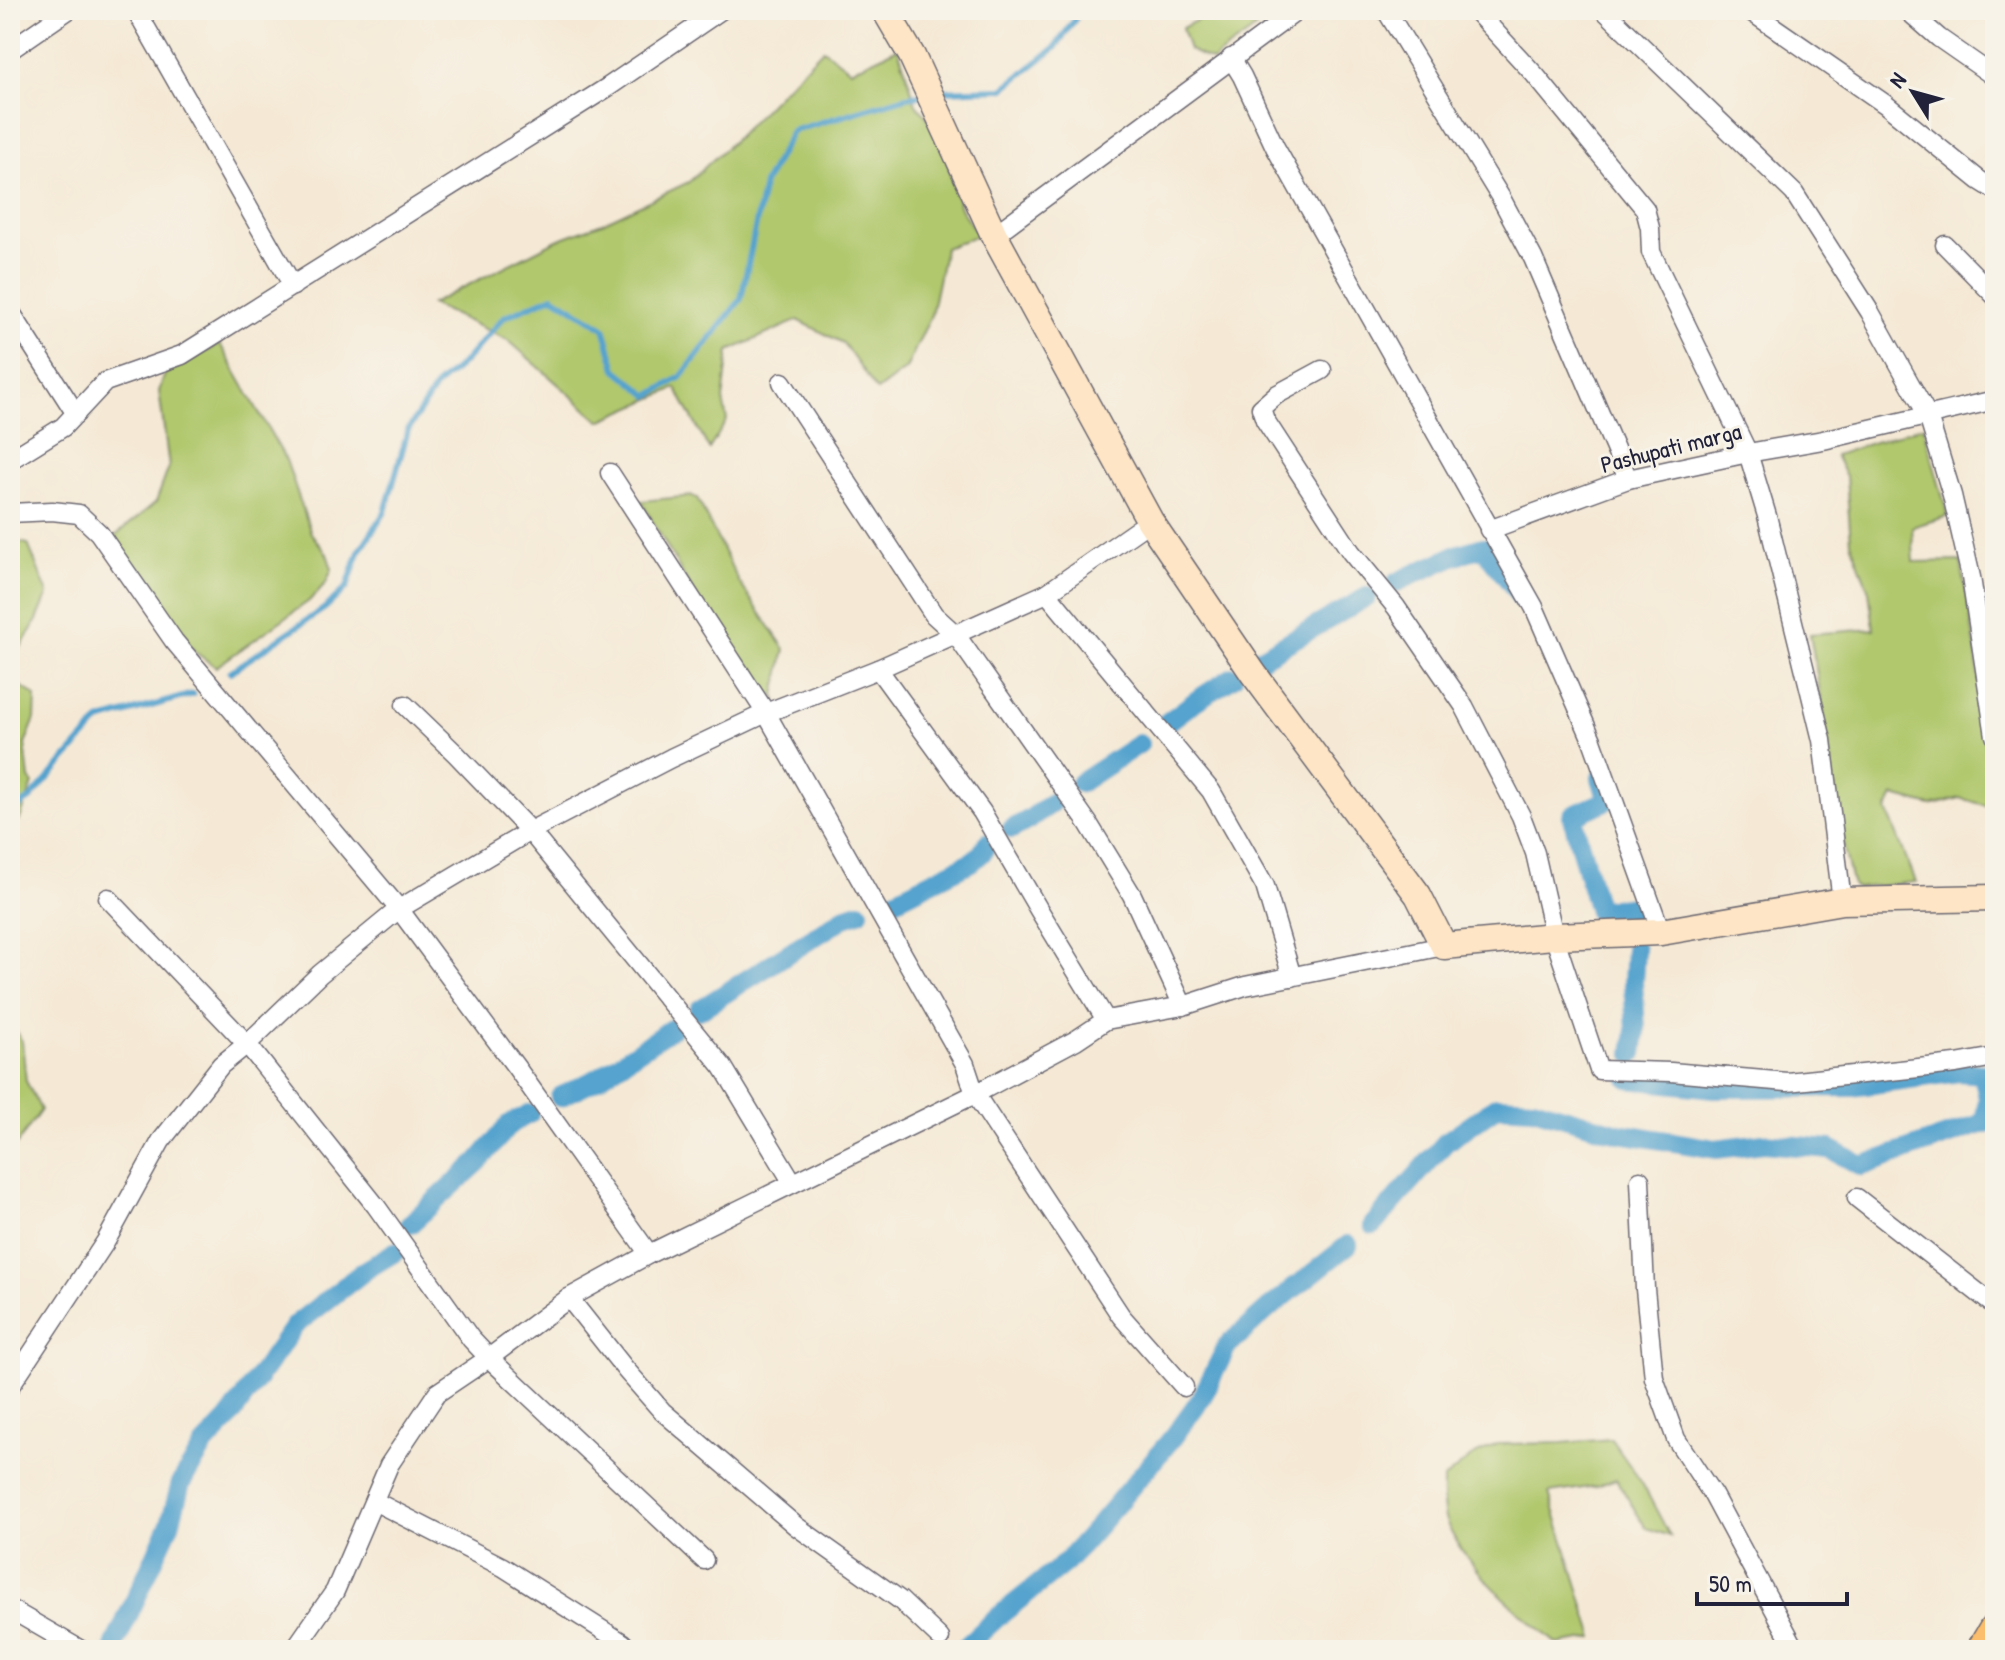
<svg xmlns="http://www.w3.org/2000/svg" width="2005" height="1660" viewBox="0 0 2005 1660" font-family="'Patrick Hand',sans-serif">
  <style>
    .green { fill: #b1c86d; stroke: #6a7554; stroke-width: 2 }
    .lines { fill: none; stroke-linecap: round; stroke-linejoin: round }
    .stream { stroke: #54a3ce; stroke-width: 6 }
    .canal { stroke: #54a3ce; stroke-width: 20 }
    .street-casing { stroke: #6c6871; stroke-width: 21 }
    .secondary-casing { stroke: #6c6871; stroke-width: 29 }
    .highway-casing { stroke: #6c6871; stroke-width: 35 }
    .street { stroke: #fff; stroke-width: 18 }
    .secondary { stroke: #fde5c5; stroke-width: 26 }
    .highway { stroke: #fabe6d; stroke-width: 32 }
    .labels { text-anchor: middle; stroke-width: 6; stroke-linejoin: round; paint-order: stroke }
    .street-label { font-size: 24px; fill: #22223b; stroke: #f7f3e8 }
  </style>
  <rect width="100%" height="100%" fill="#f7f3e8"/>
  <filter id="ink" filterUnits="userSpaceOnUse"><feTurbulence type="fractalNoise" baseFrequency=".0125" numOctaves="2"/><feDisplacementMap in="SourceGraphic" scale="16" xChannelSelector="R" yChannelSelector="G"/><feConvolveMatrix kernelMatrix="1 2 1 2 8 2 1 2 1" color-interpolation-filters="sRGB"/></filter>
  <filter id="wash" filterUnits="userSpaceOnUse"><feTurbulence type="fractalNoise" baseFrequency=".006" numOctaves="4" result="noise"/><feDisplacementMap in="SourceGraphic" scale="32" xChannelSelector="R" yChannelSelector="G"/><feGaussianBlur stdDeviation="1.8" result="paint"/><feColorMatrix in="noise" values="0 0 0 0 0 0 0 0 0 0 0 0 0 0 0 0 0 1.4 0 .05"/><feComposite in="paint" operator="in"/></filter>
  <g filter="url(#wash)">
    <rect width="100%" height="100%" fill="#f5e9d5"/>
    <!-- green -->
    <g class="green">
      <path d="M 1216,10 L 1269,10 C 1259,35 1230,42 1213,61 L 1189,50 L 1182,28 Z"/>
      <polygon points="898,48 916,104 939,131 960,208 978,235 945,248 931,315 906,369 877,391 843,343 798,320 729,351 723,400 727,420 709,449 676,388 600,421 508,340 431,304 557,240 602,223 689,182 732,142 823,49 851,70"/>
      <polygon points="220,344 286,460 311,533 327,554 332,569 326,583 309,601 216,667 195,652 113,538 156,502 169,467 159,391 165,374"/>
      <polygon points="1923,426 1948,516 1912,527 1914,562 1961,561 1976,651 1991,807 1960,798 1931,806 1894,796 1887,810 1916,882 1857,888 1853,886 1842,840 1824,715 1810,634 1874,629 1869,591 1851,542 1846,477 1835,455"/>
      <polygon points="692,496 697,498 739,582 785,649 775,695 777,700 743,665 701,606 641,501"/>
      <polygon points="10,540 28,544 48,594 37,620 10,665"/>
      <polygon points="10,679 36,696 35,719 25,744 29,778 33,784 20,819 10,829"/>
      <polygon points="10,1021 22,1041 26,1081 41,1110 10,1154"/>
      <path d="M 1611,1439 L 1642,1483 L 1670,1536 L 1646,1528 L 1616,1479 L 1597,1486 L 1549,1493 L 1594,1638 L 1557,1644 C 1520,1614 1460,1563 1445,1518 C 1442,1507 1443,1492 1443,1480 L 1471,1457 L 1497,1444 L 1562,1443 Z"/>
    </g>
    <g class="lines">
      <!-- stream -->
      <g class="stream">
        <polyline points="940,91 1003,89 1055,48 1081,10"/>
        <polyline points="230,672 325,608 347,587 359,552 385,512 408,430 436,386 463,363 504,317 553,296 604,328 616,369 649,396 681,377 741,299 764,184 792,131 907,97 920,95"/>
        <polyline points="10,812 30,799 99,721 193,694"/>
      </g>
      <!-- canal -->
      <g class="canal">
        <polyline points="1397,582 1456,555 1483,547 1511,583 1522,599"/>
        <polyline points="1261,658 1367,597"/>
        <polyline points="1165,724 1197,700 1233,677"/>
        <polyline points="1601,778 1608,800 1572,816 1598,911 1635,906 1635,916"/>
        <polyline points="1080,783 1139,744"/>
        <polyline points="1012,829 1030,819 1053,802"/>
        <polyline points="891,902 973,861 982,853 987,843"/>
        <polyline points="699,1010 847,916 859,912"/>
        <polyline points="1633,1054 1636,1030 1633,983 1635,949"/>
        <polyline points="1629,1079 1715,1088 1851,1087 1959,1072 1983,1074 1988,1098 1984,1124"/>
        <polyline points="560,1097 598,1078 671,1029"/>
        <polyline points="410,1224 478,1162 510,1124 529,1114"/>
        <polyline points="1373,1225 1446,1142 1497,1106 1533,1108 1619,1133 1716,1149 1764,1143 1830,1149 1862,1166 1995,1119"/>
        <polyline points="114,1649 115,1644 170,1524 181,1483 205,1444 228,1420 295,1325 367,1269 395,1252"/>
        <polyline points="962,1650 999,1616 1065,1563 1098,1526 1174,1436 1202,1397 1227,1346 1267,1310 1348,1245"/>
      </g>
    </g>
  </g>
  <g filter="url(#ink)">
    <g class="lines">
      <defs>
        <g id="street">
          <polyline points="136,10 293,286"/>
          <polyline points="1386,10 1501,198 1533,258 1628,479"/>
          <polyline points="1475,10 1535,75 1645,209 1650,228 1651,252 1748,453 1767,516 1822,740 1842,901"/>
          <polyline points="1604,10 1794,193 1870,312 1928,416 1952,495 1971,577 1995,736"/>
          <polyline points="1749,10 1885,104 1979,180 1995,190"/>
          <polyline points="1907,10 1939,38 1995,77"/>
          <polyline points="10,50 68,10"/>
          <polyline points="1231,58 1242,76 1275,147 1534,607 1592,740 1661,932"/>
          <polyline points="994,235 1298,10"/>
          <polyline points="1945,245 1995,296"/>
          <polyline points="10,311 76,414"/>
          <polyline points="1322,370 1276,395 1261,408 1265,420 1351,552 1396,607 1464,706 1521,816 1535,853 1554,936 1599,1070 1671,1072 1787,1082 1956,1064 1995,1057"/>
          <polyline points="782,382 934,615 956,635 1088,823 1132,895 1183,1006"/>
          <polyline points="10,460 63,427 105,382 182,355 608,87 721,10"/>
          <polyline points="610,473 766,713 965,1064 975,1094 1121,1316 1184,1387"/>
          <polyline points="10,513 52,511 79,514 99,533 174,641 399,909 516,1067 649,1254"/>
          <polyline points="1489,530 1628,479 1748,453 1823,440 1995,400"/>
          <polyline points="1047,593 1211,791 1265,886 1292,977"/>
          <polyline points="878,669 982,812 1039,910 1106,1020"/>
          <polyline points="405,705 456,754 530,831 723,1067 793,1183"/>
          <polyline points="108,898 247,1044 376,1206 471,1339 489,1358 704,1560"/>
          <polyline points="1640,1180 1645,1289 1654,1378 1676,1439 1713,1495 1796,1650"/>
          <polyline points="1857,1198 1990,1302 1995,1304"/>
          <polyline points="569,1298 626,1370 662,1411 796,1526 900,1600 940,1638"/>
          <polyline points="10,1386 106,1241 161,1141 221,1065 247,1044 320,974 399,909 530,831 671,758 766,713 878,669 1047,593 1150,521"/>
          <polyline points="374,1501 503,1567 623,1643"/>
          <polyline points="10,1609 81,1650"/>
          <polyline points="294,1650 335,1591 389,1465 437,1393 489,1358 569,1298 649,1254 975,1094 1076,1040 1106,1020 1183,1006 1245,986 1444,946"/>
        </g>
        <polyline id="secondary" points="885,10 912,56 994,235 1150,521 1253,673 1418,895 1444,946 1554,936 1661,932 1842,901 1995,898"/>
        <polyline id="highway" points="1983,1650 1995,1630"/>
      </defs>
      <!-- street casing -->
      <use href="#street" class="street-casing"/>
      <!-- secondary casing -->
      <use href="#secondary" class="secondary-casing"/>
      <!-- highway casing -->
      <use href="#highway" class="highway-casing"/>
      <!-- street -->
      <use href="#street" class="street"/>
      <!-- secondary -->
      <use href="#secondary" class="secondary"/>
      <!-- highway -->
      <use href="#highway" class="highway"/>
    </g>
  </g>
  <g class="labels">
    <!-- street labels -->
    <g class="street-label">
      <text transform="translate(1671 448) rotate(-14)" y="8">Pashupati marga</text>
    </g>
  </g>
  <!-- margin -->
  <rect width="2005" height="1660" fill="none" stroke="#f7f3e8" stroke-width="40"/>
  <!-- north arrow -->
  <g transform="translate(1913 92) rotate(307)" stroke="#f7f3e8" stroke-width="6" paint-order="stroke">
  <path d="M0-6L14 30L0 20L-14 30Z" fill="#22223b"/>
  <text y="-12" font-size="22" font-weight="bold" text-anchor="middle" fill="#22223b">N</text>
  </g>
  <!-- scale -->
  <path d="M1697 1592v12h150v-12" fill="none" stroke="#22223b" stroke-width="4"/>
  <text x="1709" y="1592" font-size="24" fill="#22223b" stroke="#f7f3e8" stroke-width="6" paint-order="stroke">50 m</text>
</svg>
